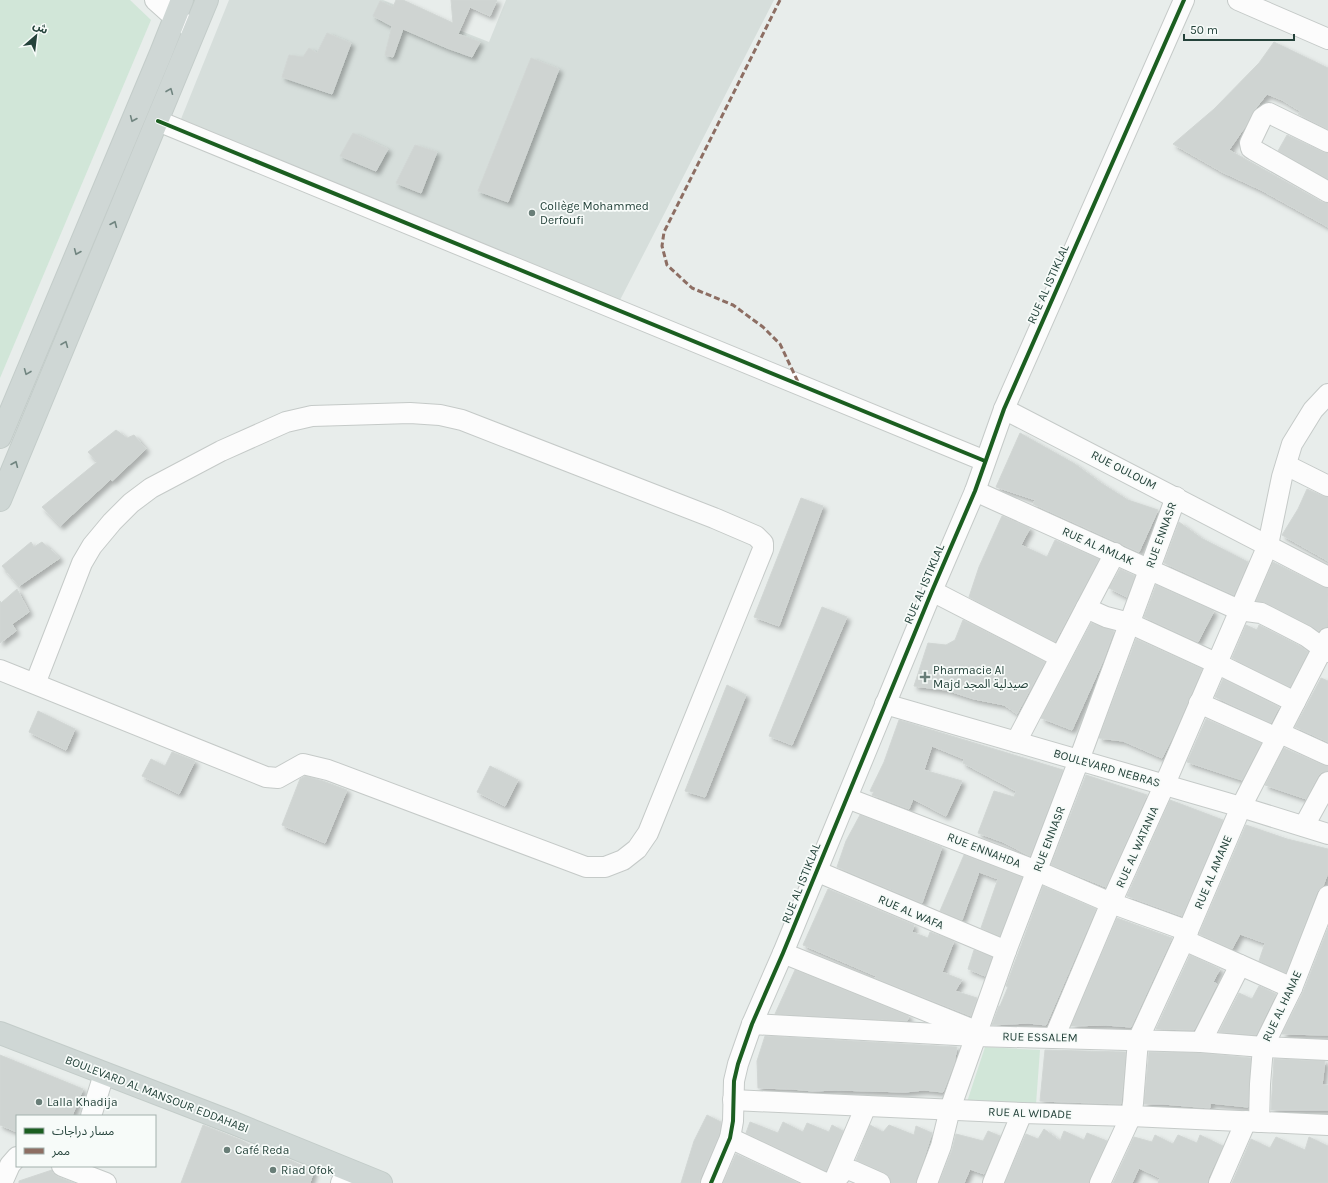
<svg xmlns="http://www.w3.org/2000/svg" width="1328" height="1183" viewBox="0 0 1328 1183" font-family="Karla,'Noto Sans Arabic',sans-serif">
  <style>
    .built { fill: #d6dedb }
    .green { fill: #d1e6d8 }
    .building { fill: #cfd4d2; stroke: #d1d6d4; filter: url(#shadow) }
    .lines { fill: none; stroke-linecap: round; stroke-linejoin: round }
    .minor-casing { stroke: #c5cac8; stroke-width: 22 }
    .major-casing { stroke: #c3ccc9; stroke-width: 24 }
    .minor { stroke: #fcfcfc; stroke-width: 20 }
    .major { stroke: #cfd7d5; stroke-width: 22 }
    .quiet { stroke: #8d6e63; stroke-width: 3; stroke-dasharray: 6 3; stroke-linecap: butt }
    .cycleway-casing { stroke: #f7fbf9; stroke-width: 6 }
    .cycleway { stroke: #1b5e20; stroke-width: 4 }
    .oneway { stroke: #718580 }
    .poi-dot { fill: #697e78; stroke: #f7fbf9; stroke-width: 1.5 }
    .labels { text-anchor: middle; stroke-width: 3.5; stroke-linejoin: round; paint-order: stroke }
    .poi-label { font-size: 12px; fill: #24423a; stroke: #f7fbf9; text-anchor: start }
    .street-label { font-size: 12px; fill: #24423a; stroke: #f7fbf9 }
  </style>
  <defs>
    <filter id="shadow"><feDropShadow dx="3.5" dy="3.5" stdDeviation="2" flood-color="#0004"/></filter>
  </defs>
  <rect width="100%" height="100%" fill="#e8edeb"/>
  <!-- built -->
  <polygon class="built" points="229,0 383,0 489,42 506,0 774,0 619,302 179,124"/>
  <!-- green -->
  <g class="green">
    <polygon points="0,0 130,0 151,20 0,378"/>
    <polygon points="985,1047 1040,1050 1036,1104 967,1102"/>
  </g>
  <!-- building -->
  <g class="building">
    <polygon points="396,0 403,0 453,23 451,0 497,0 490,16 470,7 458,34 480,42 472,57 447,48 403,29 393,57 385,55 392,26 373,16 380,1 393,7"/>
    <polygon points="327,33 351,43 332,94 282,77 289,55 303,57 309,48 317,53"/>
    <polygon points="1274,42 1328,68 1328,129 1298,114 1300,111 1282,100 1267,94 1252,113 1245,127 1229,150 1322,202 1328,203 1328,227 1261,190 1222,172 1173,144 1214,109 1259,63"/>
    <polygon points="531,58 559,69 508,202 478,191"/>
    <polygon points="353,133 388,149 376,171 340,156"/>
    <polygon points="1287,135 1323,152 1328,153 1328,179 1278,151"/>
    <polygon points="415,145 437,152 421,193 396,183"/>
    <polygon points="116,430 127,438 134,435 146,449 112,481 111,479 60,526 42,507 97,462 88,452"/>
    <polygon points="1020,433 1075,464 1101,483 1128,500 1158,510 1139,552 1033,504 1035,500 996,487"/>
    <polygon points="1307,489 1323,496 1328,497 1328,561 1282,535 1298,509"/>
    <polygon points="801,498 823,506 779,626 754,617"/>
    <polygon points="1002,516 1030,528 1021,545 1047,557 1055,540 1099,559 1055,642 969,597 979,567"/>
    <polygon points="1179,522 1201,538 1248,562 1234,595 1164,563"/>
    <polygon points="31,542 34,547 42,542 60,558 19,586 2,566"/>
    <polygon points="1273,562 1323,587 1328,588 1327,627 1322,628 1319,631 1311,626 1266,603 1256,601"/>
    <polygon points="1120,569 1135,576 1127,597 1109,588"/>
    <polygon points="1156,585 1214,611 1198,642 1144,617"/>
    <polygon points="17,589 29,612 12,624 16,631 0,643 0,601 1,603"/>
    <polygon points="822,607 847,617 792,745 769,736"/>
    <polygon points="963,620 1045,662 1017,714 1004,705 974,699 946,690 914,686 928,643 946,645 955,640"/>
    <polygon points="1091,623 1114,631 1103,661 1072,730 1041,718"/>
    <polygon points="1246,625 1257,630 1259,625 1300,646 1308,652 1290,687 1232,658"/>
    <polygon points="1136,639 1202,669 1173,736 1162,758 1123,741 1099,738"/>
    <polygon points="1321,678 1328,681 1328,742 1295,727"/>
    <polygon points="1223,679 1279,707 1271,723 1215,697"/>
    <polygon points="727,685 746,695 705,797 685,791"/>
    <polygon points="38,711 75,729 66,750 29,732"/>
    <polygon points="1206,719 1261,743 1242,780 1187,762"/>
    <polygon points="899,720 1063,770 1030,856 1003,842 978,833 994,791 1014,797 1016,791 963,763 964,759 932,746 924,770 962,781 946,816 913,799 909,809 872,795 874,792 870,791 884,762"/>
    <polygon points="1284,748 1323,765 1328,766 1328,771 1322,772 1318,776 1306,799 1265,785"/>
    <polygon points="172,752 195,761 179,794 142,776 151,759 165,766"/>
    <polygon points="490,766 518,780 505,806 477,792"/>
    <polygon points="1086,775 1147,795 1106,887 1051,865"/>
    <polygon points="305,776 323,781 347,790 325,843 282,825 300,779"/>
    <polygon points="1170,800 1223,820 1182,916 1127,896"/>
    <polygon points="860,815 942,847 922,903 837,867 846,841"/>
    <polygon points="1246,825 1287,839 1328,849 1328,873 1323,886 1317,892 1286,973 1259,961 1265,943 1240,934 1232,949 1199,934"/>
    <polygon points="964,855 1022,877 1000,936 981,928 998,879 979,872 962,920 940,911"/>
    <polygon points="1043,886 1096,909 1046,1025 1028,1023 992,1025 999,1006 1000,1006 1008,987 1006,986"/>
    <polygon points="828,889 914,925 912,932 928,938 930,932 954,941 942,972 962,980 955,991 977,998 971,1016 875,978 876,976 803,945"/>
    <polygon points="1117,918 1172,938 1131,1027 1106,1025 1071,1026"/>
    <polygon points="1328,928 1328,1035 1282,1034 1303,992"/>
    <polygon points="974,950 992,957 985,976 968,969"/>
    <polygon points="1190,955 1220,969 1213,982 1217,984 1194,1030 1156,1029"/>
    <polygon points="795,970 909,1016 907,1021 775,1014"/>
    <polygon points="1259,986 1276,994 1256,1035 1219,1032 1239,993 1252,999"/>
    <polygon points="765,1036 957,1047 954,1064 943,1092 924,1090 905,1092 835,1090 813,1091 792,1089 758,1088 757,1061"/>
    <polygon points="1045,1050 1126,1052 1121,1104 1040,1101"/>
    <polygon points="1149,1052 1200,1053 1251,1058 1248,1107 1210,1103 1210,1108 1163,1104 1144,1104"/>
    <polygon points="0,1055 83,1089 72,1116 17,1116 17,1132 0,1125"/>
    <polygon points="1274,1059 1325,1061 1322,1085 1328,1085 1328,1110 1271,1110"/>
    <polygon points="707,1115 721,1122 719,1135 700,1179 700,1183 681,1183 694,1141"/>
    <polygon points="750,1122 778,1133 783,1122 803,1132 807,1123 829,1132 832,1125 843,1131 826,1171 746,1133"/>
    <polygon points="203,1125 241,1140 259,1150 279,1155 314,1171 310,1183 181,1183"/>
    <polygon points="870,1125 883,1132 889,1125 914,1135 916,1126 932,1133 916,1183 891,1183 889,1177 885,1173 856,1160"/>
    <polygon points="1044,1129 1060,1141 1064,1131 1084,1140 1087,1133 1107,1141 1090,1178 1089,1183 1005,1183 1026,1134 1038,1139"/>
    <polygon points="988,1131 1000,1136 984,1174 970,1169 964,1183 939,1183 952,1150 956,1134 983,1141"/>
    <polygon points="1155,1135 1173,1144 1178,1135 1197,1143 1200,1135 1223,1146 1208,1178 1208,1183 1158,1183 1160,1178 1139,1168 1132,1183 1113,1183 1134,1137 1152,1142"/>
    <polygon points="1276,1137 1305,1150 1309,1137 1328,1146 1328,1183 1232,1183 1251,1139 1270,1148"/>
    <polygon points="736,1154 798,1183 723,1183"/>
    <polygon points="52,1170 53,1173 58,1177 74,1183 19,1183 19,1181"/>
  </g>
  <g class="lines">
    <defs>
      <g id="minor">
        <polyline points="155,0 175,18 195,30"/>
        <polyline points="1238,0 1328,39"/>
        <polyline points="158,121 985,461"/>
        <polyline points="1328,142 1269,113 1262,118 1250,143 1251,148 1254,150 1328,192"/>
        <polyline points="1004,409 1328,577"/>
        <polyline points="1286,465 1328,486"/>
        <polyline points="975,491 1239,610 1261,613 1271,618 1306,636 1328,652"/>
        <polyline points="932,591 1060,657"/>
        <polyline points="1086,608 1115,553"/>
        <polyline points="0,670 35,684 266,777 278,778 303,764 328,770 586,867 605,867 623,860 637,849 648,833 763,549 763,543 756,536 714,518 462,420 440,415 410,413 312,416 286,422 221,451 151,488 131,503 112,522 92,546 82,563 35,684"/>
        <polyline points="1199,703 1277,738"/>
        <polyline points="885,704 1241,807 1328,834"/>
        <polyline points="1280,733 1328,755"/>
        <polyline points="1016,742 1086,608 1106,617 1129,623 1216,663 1295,702"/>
        <polyline points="847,798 1037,871 1111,903 1188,931"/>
        <polyline points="1304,826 1328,782"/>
        <polyline points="816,871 1006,951"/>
        <polyline points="1184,940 1292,988"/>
        <polyline points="783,953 976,1031"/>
        <polyline points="752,1024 975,1036 1201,1042 1263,1047 1328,1050"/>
        <polyline points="1054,1038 1111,903 1164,786 1268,545 1282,477 1292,444 1313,410 1328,394"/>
        <polyline points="1201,1042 1240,965"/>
        <polyline points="733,1100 1022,1113 1131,1116 1328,1125"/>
        <polyline points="91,1116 104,1074"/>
        <polyline points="1259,1122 1260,1084 1263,1047 1292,988 1328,896"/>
        <path d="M 730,1138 L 825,1183 C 835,1183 839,1176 845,1169 L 853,1171 L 880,1183"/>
        <polyline points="62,1166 106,1183"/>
        <polyline points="835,1179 866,1106"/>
        <polyline points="2,1183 10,1165 17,1157"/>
        <polyline points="341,1183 347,1169"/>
        <polyline points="711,1183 730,1138 733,1121 734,1081 738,1064 752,1024 783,953 932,591 975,491 1004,409 1184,0"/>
        <polyline points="927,1183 941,1146 950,1109 1006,951 1079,760 1176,497"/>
        <polyline points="993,1183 1022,1113"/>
        <polyline points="1100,1183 1131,1116 1133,1103 1138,1040 1184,940 1241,807 1328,638"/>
        <polyline points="1219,1183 1246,1121"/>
      </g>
      <g id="major">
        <polyline points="0,437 161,53 182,0"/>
        <polyline points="0,500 207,0"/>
        <polyline points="0,1033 231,1122 381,1183"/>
      </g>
    </defs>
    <!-- minor casing -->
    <use href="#minor" class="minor-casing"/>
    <!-- major casing -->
    <use href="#major" class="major-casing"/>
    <!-- minor -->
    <use href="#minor" class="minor"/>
    <!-- major -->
    <use href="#major" class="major"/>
    <!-- quiet -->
    <polyline class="quiet" points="780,0 664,232 662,246 667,265 692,288 733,305 763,327 780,344 799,384"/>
    <defs>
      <g id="cycleway">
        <polyline points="158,121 985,461"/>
        <polyline points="711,1183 730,1138 733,1121 734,1081 738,1064 752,1024 783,953 932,591 975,491 1004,409 1184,0"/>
      </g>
    </defs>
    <!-- cycleway casing -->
    <use href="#cycleway" class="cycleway-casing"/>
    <!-- cycleway -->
    <use href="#cycleway" class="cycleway"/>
  </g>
  <!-- one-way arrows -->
  <defs><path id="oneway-chevron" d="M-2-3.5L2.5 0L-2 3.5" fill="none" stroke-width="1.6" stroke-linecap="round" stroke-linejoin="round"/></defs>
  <g class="oneway">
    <use href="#oneway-chevron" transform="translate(170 91) rotate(-68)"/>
    <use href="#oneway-chevron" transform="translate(133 119) rotate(113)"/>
    <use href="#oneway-chevron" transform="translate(114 224) rotate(-67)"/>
    <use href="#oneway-chevron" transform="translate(77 252) rotate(113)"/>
    <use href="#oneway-chevron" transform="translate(65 344) rotate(-68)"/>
    <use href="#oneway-chevron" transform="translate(27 372) rotate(112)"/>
    <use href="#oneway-chevron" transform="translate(15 464) rotate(-67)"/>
  </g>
  <!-- markers -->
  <g class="poi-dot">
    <circle cx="532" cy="213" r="4"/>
    <path d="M923 671h4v4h4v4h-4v4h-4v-4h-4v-4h4z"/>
    <circle cx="39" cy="1102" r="4"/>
    <circle cx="227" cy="1150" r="4"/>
    <circle cx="273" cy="1170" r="4"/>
  </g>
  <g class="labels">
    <!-- poi labels -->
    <g class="poi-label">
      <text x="540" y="210">Collège Mohammed<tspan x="540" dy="14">Derfoufi</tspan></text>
      <text x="933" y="674">Pharmacie Al<tspan x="933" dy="14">Majd صيدلية المجد</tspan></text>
      <text x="47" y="1106">Lalla Khadija</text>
      <text x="235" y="1154">Café Reda</text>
      <text x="281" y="1174">Riad Ofok</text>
    </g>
    <!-- street labels -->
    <g class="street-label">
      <text transform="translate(1048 284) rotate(-66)" y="4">RUE AL ISTIKLAL</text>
      <text transform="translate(1124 470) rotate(27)" y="4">RUE OULOUM</text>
      <text transform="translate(1161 535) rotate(-70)" y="4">RUE ENNASR</text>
      <text transform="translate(1098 546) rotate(24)" y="4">RUE AL AMLAK</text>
      <text transform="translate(924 584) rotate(-67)" y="4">RUE AL ISTIKLAL</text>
      <text transform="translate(1107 768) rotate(16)" y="4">BOULEVARD NEBRAS</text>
      <text transform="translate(1049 839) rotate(-69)" y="4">RUE ENNASR</text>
      <text transform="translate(1137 847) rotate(-66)" y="4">RUE AL WATANIA</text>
      <text transform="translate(984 850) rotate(21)" y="4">RUE ENNAHDA</text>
      <text transform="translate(1213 872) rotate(-67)" y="4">RUE AL AMANE</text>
      <text transform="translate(801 883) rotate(-68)" y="4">RUE AL ISTIKLAL</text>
      <text transform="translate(911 912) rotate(23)" y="4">RUE AL WAFA</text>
      <text transform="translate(1282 1006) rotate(-65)" y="4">RUE AL HANAE</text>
      <text transform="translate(1040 1037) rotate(1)" y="4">RUE ESSALEM</text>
      <text transform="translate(157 1094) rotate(21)" y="4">BOULEVARD AL MANSOUR EDDAHABI</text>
      <text transform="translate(1030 1113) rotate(2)" y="4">RUE AL WIDADE</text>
    </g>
  </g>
  <!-- legend -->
  <rect x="16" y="1115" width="140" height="52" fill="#f7fbf9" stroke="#a3b1ad"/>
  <rect x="24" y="1128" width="20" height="6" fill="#1b5e20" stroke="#a3b1ad"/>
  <text x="52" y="1135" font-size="12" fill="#24423a">مسار دراجات</text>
  <rect x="24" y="1148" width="20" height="6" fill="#8d6e63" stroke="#a3b1ad"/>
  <text x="52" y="1155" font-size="12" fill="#24423a">ممر</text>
  <!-- north arrow -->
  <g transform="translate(36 36) rotate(28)" stroke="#f7fbf9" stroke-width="3" paint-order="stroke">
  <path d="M0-3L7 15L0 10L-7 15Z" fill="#24423a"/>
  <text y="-6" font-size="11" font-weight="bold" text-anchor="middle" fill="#24423a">ش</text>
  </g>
  <!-- scale -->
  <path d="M1184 34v6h110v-6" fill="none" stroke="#24423a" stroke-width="2"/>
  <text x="1190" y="34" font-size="12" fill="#24423a" stroke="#f7fbf9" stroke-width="3" paint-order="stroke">50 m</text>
</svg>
